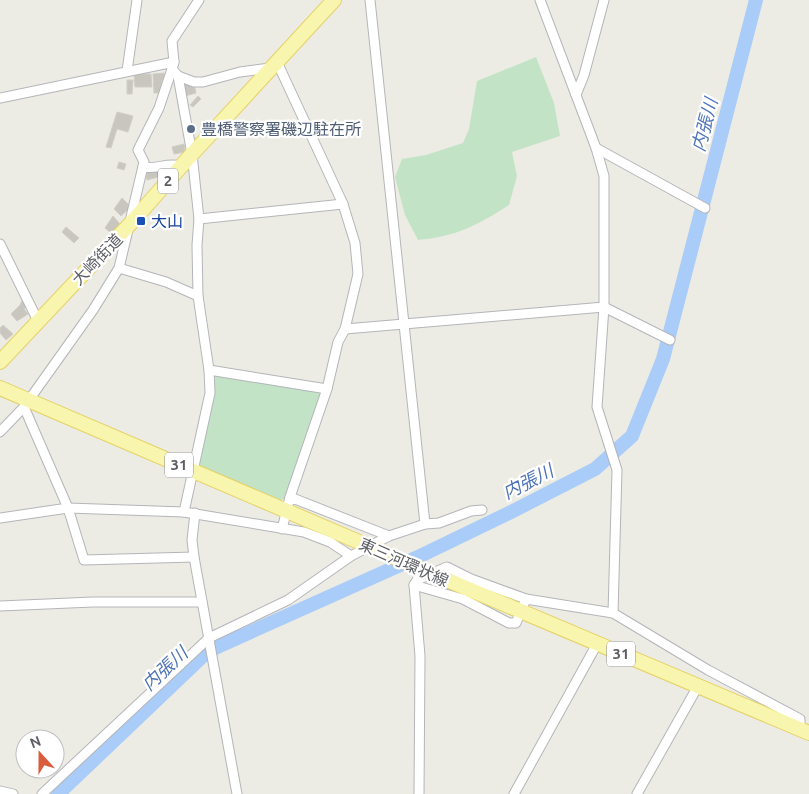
<svg xmlns="http://www.w3.org/2000/svg" width="809" height="794" viewBox="0 0 809 794" font-family="Ubuntu,'Noto Sans JP',sans-serif">
  <style>
    .green { fill: #c2e3c6 }
    .lines { fill: none; stroke-linecap: round; stroke-linejoin: round }
    .river { stroke: #a9ccf8; stroke-width: 14 }
    .building { fill: #c9c6c0; stroke: #d1cfc3 }
    .minor-casing { stroke: #b4b5ba; stroke-width: 11 }
    .primary-casing { stroke: #e5d165; stroke-width: 16 }
    .minor { stroke: #fff; stroke-width: 9 }
    .primary { stroke: #f8f5ae; stroke-width: 14 }
    .primary-bridge-casing { stroke: #e5d165; stroke-width: 16; stroke-linecap: butt }
    .primary-bridge { stroke: #f8f5ae; stroke-width: 14 }
    .service-dot { fill: #5c6f8a; stroke: #fff; stroke-width: 2 }
    .transit-dot { fill: #1a4fb4; stroke: #fff; stroke-width: 2 }
    .labels { text-anchor: middle; stroke-width: 4.5; stroke-linejoin: round; paint-order: stroke }
    .shield { fill: #fff; stroke: #8d8e92; stroke-width: 1 }
    .shield-label { font-size: 15px; font-weight: bold; fill: #5c5e63 }
    .service-label { font-size: 16px; fill: #4e5e75; stroke: #fff; text-anchor: start }
    .transit-label { font-size: 16px; fill: #164399; stroke: #fff; text-anchor: start }
    .street-label { font-size: 16px; fill: #5c5e63; stroke: #fff }
    .water-label { font-size: 18px; font-style: italic; fill: #4e75b9; stroke: #fff }
  </style>
  <rect width="100%" height="100%" fill="#edece4"/>
  <!-- green -->
  <g class="green">
    <path d="M 536,57 L 554,103 L 560,136 L 512,152 L 517,176 L 509,205 C 478,225 455,237 418,240 L 405,215 L 395,177 L 402,159 L 426,155 L 463,143 L 469,129 L 477,81 Z"/>
    <polygon points="214,375 322,392 288,498 280,500 198,465 214,394"/>
  </g>
  <g class="lines">
    <!-- river -->
    <polyline class="river" points="58,794 204,655 217,647 418,557 509,513 595,469 632,436 663,359 756,0"/>
  </g>
  <!-- building -->
  <g class="building">
    <polygon points="164,73 165,79 162,80 160,93 154,93 153,74"/>
    <polygon points="134,74 151,74 152,87 135,87"/>
    <polygon points="127,80 133,80 132,94 127,94"/>
    <polygon points="183,82 194,84 196,93 185,96"/>
    <polygon points="198,96 201,99 193,107 190,105"/>
    <polygon points="117,112 133,116 128,132 117,129 111,148 106,147"/>
    <polygon points="184,144 185,152 174,154 172,147"/>
    <polygon points="119,162 126,164 124,170 117,168"/>
    <polygon points="160,169 162,176 147,180 146,172"/>
    <polygon points="122,198 131,207 121,216 114,209"/>
    <polygon points="113,216 120,224 111,233 105,228"/>
    <polygon points="66,227 79,238 74,243 62,232"/>
    <polygon points="23,299 28,304 24,309 28,314 17,321 11,314 20,305"/>
    <polygon points="3,325 13,334 6,340 0,333 0,328"/>
  </g>
  <g class="lines">
    <defs>
      <g id="minor">
        <polyline points="370,0 425,524"/>
        <polyline points="540,0 596,148 604,176 604,307 597,407 617,470 613,613"/>
        <polyline points="277,62 343,204 355,243 358,274 345,329 338,342 327,389 290,497"/>
        <polyline points="172,69 178,76 192,154 199,219 197,245 198,296 209,370 210,393 184,512 304,532 330,542 351,556"/>
        <polyline points="127,71 137,0"/>
        <polyline points="178,76 194,82 203,82 240,72 270,68"/>
        <polyline points="576,95 584,75 604,0"/>
        <polyline points="0,98 174,62"/>
        <polyline points="596,148 705,208"/>
        <path d="M 143,167 C 156,170 167,162 181,166"/>
        <polyline points="199,219 343,204"/>
        <polyline points="0,244 38,321"/>
        <polyline points="119,268 166,282 198,296"/>
        <polyline points="345,329 604,307 670,340"/>
        <polyline points="209,370 327,389"/>
        <polyline points="24,407 68,508 84,560 194,557"/>
        <polyline points="0,432 24,407 93,310 119,268 144,162 138,150 159,108 172,69 174,62 172,41 199,0"/>
        <polyline points="195,513 192,540 194,557 237,794"/>
        <polyline points="0,518 68,508 184,512"/>
        <polyline points="282,529 290,497 389,536 425,524 439,523 471,511 482,510"/>
        <polyline points="414,585 417,580 447,567 471,579 526,599"/>
        <polyline points="0,606 93,602 202,602"/>
        <polyline points="0,791 13,794"/>
        <polyline points="42,794 209,638 288,600 351,556 389,536"/>
        <polyline points="419,794 420,656 414,585 463,599 509,623 516,623 526,599 613,613 708,670 800,719 800,730"/>
        <polyline points="514,794 597,644"/>
        <polyline points="637,794 698,686"/>
      </g>
      <g id="primary">
        <polyline points="0,362 131,223 192,154 334,0"/>
        <polyline points="0,388 359,542"/>
        <polyline points="433,574 809,733"/>
      </g>
    </defs>
    <!-- minor casing -->
    <use href="#minor" class="minor-casing"/>
    <!-- primary casing -->
    <use href="#primary" class="primary-casing"/>
    <!-- minor -->
    <use href="#minor" class="minor"/>
    <!-- primary -->
    <use href="#primary" class="primary"/>
    <defs>
      <polyline id="primary-bridge" points="359,542 433,574"/>
    </defs>
    <!-- primary-bridge casing -->
    <use href="#primary-bridge" class="primary-bridge-casing"/>
    <!-- primary-bridge -->
    <use href="#primary-bridge" class="primary-bridge"/>
  </g>
  <!-- markers -->
  <circle class="service-dot" cx="191" cy="129" r="5"/>
  <rect class="transit-dot" x="136" y="216" width="10" height="10" rx="2.5"/>
  <g class="labels">
    <!-- shield labels -->
    <g class="shield">
      <rect x="158" y="168.5" width="20" height="25" rx="4"/>
      <rect x="165" y="452.5" width="28" height="25" rx="4"/>
      <rect x="607" y="641.5" width="28" height="25" rx="4"/>
    </g>
    <g class="shield-label">
      <text x="168" y="186">2</text>
      <text x="179" y="470">31</text>
      <text x="621" y="659">31</text>
    </g>
    <!-- service labels -->
    <g class="service-label">
      <text x="201" y="135">豊橋警察署磯辺駐在所</text>
    </g>
    <!-- transit labels -->
    <g class="transit-label">
      <text x="151" y="227">大山</text>
    </g>
    <!-- street labels -->
    <g class="street-label">
      <text transform="translate(97 259) rotate(-46)" y="6">大崎街道</text>
      <text transform="translate(404 562) rotate(24)" y="6">東三河環状線</text>
    </g>
    <!-- water labels -->
    <g class="water-label">
      <text transform="translate(705 125) rotate(-75)" y="6">内張川</text>
      <text transform="translate(528 482) rotate(-27)" y="6">内張川</text>
      <text transform="translate(165 669) rotate(-43)" y="6">内張川</text>
    </g>
  </g>
  <!-- north arrow -->
  <g transform="translate(40 754) rotate(339)"><circle r="24" fill="#ffffff" stroke="#bebfc1"/>
  <path d="M0-4L9 19L0 12L-9 19Z" fill="#da5c3d"/>
  <text y="-8" font-size="14" font-weight="bold" text-anchor="middle" fill="#5c5e63">N</text>
  </g>
</svg>
